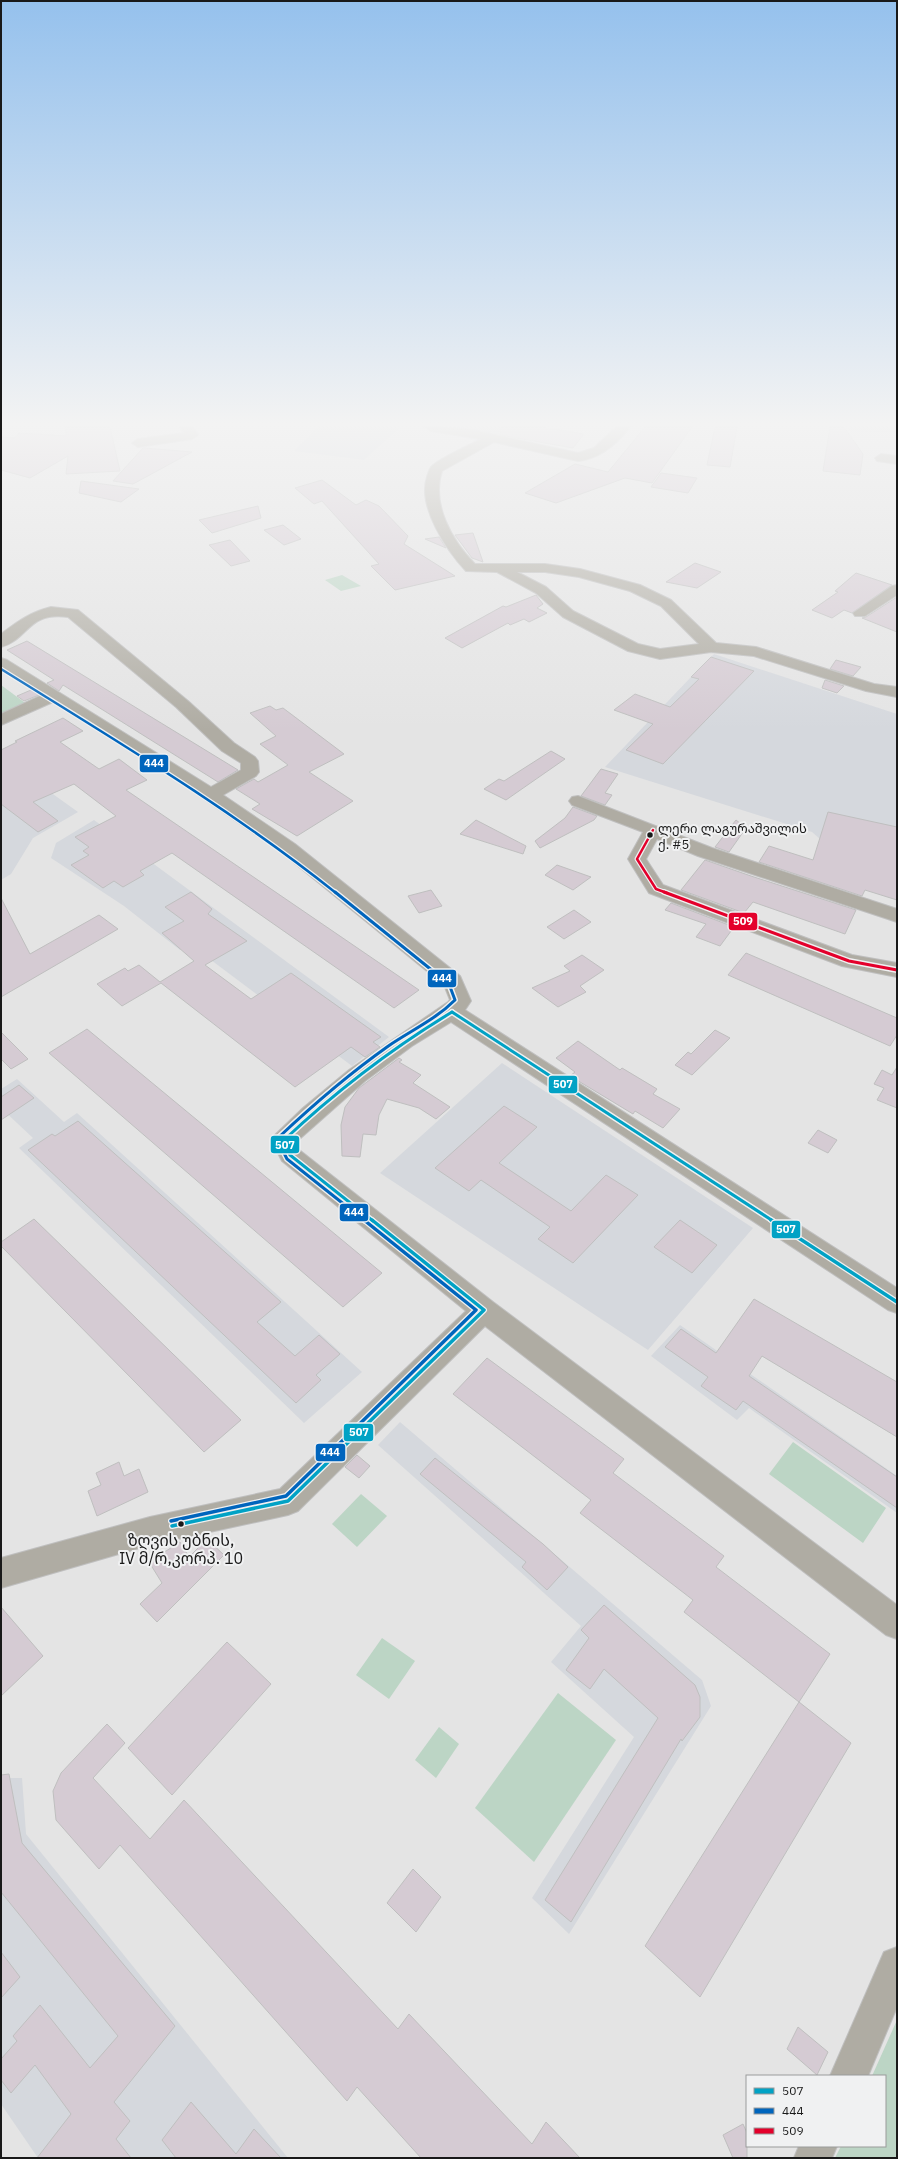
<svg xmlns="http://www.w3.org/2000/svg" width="898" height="2159" viewBox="0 0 898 2159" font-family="'IBM Plex Sans','Noto Sans Georgian',sans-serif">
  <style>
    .built { fill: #d5d8dd }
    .green { fill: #bcd5c5 }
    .building { fill: #d5cbd3; stroke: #bfbfbf }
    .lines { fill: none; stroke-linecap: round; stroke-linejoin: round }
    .street-casing { stroke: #bfbfbf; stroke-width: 2 }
    .street { fill: #afaca3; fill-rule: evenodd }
    .bus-1-far1-casing { stroke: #f0f1f2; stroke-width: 6 }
    .bus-1-casing { stroke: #f0f1f2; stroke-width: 6 }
    .bus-2-far2-casing { stroke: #f0f1f2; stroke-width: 5 }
    .bus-2-far1-casing { stroke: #f0f1f2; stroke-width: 6 }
    .bus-2-casing { stroke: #f0f1f2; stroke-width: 6 }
    .bus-3-far1-casing { stroke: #f0f1f2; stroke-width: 5 }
    .bus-3-casing { stroke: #f0f1f2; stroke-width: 6 }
    .bus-1-far1 { stroke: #01a2c5; stroke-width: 3 }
    .bus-1 { stroke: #01a2c5; stroke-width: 3.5 }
    .bus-2-far2 { stroke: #0065bd; stroke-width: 2.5 }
    .bus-2-far1 { stroke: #0065bd; stroke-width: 3 }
    .bus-2 { stroke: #0065bd; stroke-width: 3.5 }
    .bus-3-far1 { stroke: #e4002b; stroke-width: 2.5 }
    .bus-3 { stroke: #e4002b; stroke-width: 3 }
    .bus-dot { fill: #191919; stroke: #f0f1f2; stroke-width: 1.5 }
    .labels { text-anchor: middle; stroke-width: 4; stroke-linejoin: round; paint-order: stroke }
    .bus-label { font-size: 13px; fill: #191919; stroke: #f0f1f2; text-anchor: start }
    .near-bus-label { font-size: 16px; fill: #191919; stroke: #f0f1f2 }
    .line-badge { stroke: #f0f1f2; stroke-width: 1.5 }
    .badge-label { font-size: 11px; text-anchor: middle; font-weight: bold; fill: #fff }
  </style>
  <rect width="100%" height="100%" fill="#e4e4e4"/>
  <!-- built -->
  <g class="built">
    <polygon points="318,427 400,427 364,460 294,451"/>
    <polygon points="419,427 504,427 497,436 485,443"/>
    <polygon points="848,427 897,427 897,433 851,431"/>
    <polygon points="714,654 897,714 897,860 820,839 812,832 605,767 691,677"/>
    <polygon points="36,782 78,812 33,838 11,874 1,880 1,799"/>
    <polygon points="94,820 389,1037 352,1066 191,945 180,950 124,906 51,858 56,843"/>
    <polygon points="502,1063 753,1228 648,1350 380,1173"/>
    <polygon points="17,1079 64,1122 77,1113 362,1372 304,1423 19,1148 33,1138 1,1108 1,1089"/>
    <polygon points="680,1325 897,1476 897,1513 749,1408 737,1420 651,1356"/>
    <polygon points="400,1422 702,1680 711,1706 569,1934 532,1898 634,1737 551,1662 581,1626 378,1445"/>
    <polygon points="1,1778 22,1778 26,1834 288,2158 38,2158 1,2104"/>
  </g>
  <!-- green -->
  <g class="green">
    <polygon points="342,575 361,586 341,591 325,580"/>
    <polygon points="1,685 28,705 1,717"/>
    <polygon points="793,1442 886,1508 863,1543 769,1474"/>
    <polygon points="361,1494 387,1516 357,1547 332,1524"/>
    <polygon points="382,1638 415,1661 389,1699 356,1675"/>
    <polygon points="558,1693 616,1740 534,1862 475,1808"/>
    <polygon points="439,1727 459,1744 436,1778 415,1760"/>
    <polygon points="897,2020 897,2158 835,2158 841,2146 885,2146 885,2076 872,2076"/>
  </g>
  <!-- building -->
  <g class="building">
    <polygon points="66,427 110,427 120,471 66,474 68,456 30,478 1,470 1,437 15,438 19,433 66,436"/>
    <polygon points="501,427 541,427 584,434 573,448 500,435"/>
    <polygon points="645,427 692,427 652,483 625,478 556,503 525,493 575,464 608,472"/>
    <polygon points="715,427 737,427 730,467 707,465"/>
    <polygon points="830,427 844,427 863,454 860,475 823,471"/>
    <polygon points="143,448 144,448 192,452 133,484 113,481"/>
    <polygon points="661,473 697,478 688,493 651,487"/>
    <polygon points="322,480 356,505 366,500 379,506 408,536 404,544 455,576 395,590 371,566 379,564 322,501 314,504 295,488"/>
    <polygon points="81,481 139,489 121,502 79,493"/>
    <polygon points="258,506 261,518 212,533 199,520"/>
    <polygon points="283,525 301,539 284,545 264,530"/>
    <polygon points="473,533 483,562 472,558 455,535"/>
    <polygon points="439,537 446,548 425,539"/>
    <polygon points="230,540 250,561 231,566 209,545"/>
    <polygon points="695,563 721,572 697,588 666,582"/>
    <polygon points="856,573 892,585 852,613 844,610 832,618 812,610 838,592 835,591"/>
    <polygon points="536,595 543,604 537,608 547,613 529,622 524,619 510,625 508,623 462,648 445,638 503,606 506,607"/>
    <polygon points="897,597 897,632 862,618 866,617"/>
    <polygon points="27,641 238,770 218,782 63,685 59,691 47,683 54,680 7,650"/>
    <polygon points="711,657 754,671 663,764 626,750 653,724 614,710 635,694 670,707 699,679 691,677"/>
    <polygon points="836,660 861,667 853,676 830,669"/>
    <polygon points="825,680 844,686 837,693 822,688"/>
    <polygon points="31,690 39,695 24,701 17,696"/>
    <polygon points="270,706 276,710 283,708 344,754 309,772 353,801 297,836 252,809 260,804 236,789 254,779 258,782 288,765 260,744 276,736 250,713"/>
    <polygon points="63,718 83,731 60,742 99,769 119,759 147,780 126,790 419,990 394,1008 172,853 140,871 144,875 123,887 114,881 103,888 71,865 89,855 83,851 89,847 75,837 116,816 74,784 33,802 58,821 38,832 1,804 1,750 17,742 15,741"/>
    <polygon points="551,751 565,759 506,800 484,789 499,779 504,781"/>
    <polygon points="601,769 618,774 605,793 612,795 605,805 581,796"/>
    <polygon points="573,807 597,816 594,820 540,848 535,841 565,818"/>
    <polygon points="828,812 897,827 897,900 865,890 862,896 759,862 769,846 813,860"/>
    <polygon points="476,820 526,846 523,854 460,834"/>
    <polygon points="736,820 746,828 729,852 715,847"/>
    <polygon points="705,860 751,876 856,910 845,934 753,902 744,913 681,890"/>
    <polygon points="557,865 591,877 573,890 545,875"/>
    <polygon points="431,890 442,906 419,913 408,896"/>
    <polygon points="191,892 212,909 208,914 247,941 205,965 251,999 291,973 381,1037 373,1042 380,1047 365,1057 351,1047 295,1087 161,983 122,1006 97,984 125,968 128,971 139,965 160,982 194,961 162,933 184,921 165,907"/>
    <polygon points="1,898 30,954 99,915 118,929 1,997"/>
    <polygon points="671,903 734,927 720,946 696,937 706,924 665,910"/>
    <polygon points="574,910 591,922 564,939 547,927"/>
    <polygon points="746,953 897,1018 897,1035 890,1046 728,975"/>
    <polygon points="582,955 604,970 580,986 586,992 558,1007 532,988 570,971 564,966"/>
    <polygon points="87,1029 220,1139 382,1273 343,1307 49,1053"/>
    <polygon points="715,1030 730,1038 692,1075 675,1065 688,1052 691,1054"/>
    <polygon points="1,1032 28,1059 11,1069 1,1059"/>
    <polygon points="578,1041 620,1070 622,1068 657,1089 653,1094 680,1109 663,1128 635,1111 633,1114 580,1082 570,1076 575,1072 556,1058"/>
    <polygon points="399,1058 402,1060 399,1062 421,1075 413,1083 450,1107 436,1119 419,1108 387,1099 379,1115 376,1135 363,1134 360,1157 342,1156 341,1125 345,1107 359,1088"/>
    <polygon points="897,1067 897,1108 877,1100 884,1088 874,1084 882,1070 892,1075"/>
    <polygon points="19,1085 34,1098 1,1120 1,1097"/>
    <polygon points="504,1106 537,1127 499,1163 571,1211 606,1175 638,1195 573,1263 538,1239 550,1227 481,1180 469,1191 435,1168"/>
    <polygon points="78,1121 281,1302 257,1322 295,1356 319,1335 340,1354 316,1375 321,1380 296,1403 28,1150 52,1134 55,1136"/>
    <polygon points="818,1130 837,1140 828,1153 808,1143"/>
    <polygon points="34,1219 241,1420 204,1452 1,1246 1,1242"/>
    <polygon points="680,1220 717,1245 692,1273 654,1247"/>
    <polygon points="754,1299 897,1382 897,1437 762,1356 749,1376 897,1477 897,1508 743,1401 736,1410 701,1386 708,1377 665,1347 681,1329 716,1353"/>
    <polygon points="487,1358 624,1459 613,1473 724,1556 716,1567 830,1654 799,1702 684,1612 693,1600 580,1513 591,1500 453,1394"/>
    <polygon points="357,1455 370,1466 359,1478 345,1467"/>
    <polygon points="435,1458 543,1544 568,1567 547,1590 522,1567 526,1562 420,1474"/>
    <polygon points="119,1462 124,1476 139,1469 148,1492 97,1516 88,1491 101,1485 96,1473"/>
    <polygon points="207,1539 224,1555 157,1622 140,1604 162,1583 149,1562 180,1542 189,1557"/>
    <polygon points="604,1605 695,1685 700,1697 700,1717 682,1741 681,1739 571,1922 545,1900 658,1718 604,1669 590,1689 566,1670 589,1638 581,1630"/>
    <polygon points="1,1607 43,1656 1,1696"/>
    <polygon points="227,1642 271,1684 172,1795 128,1748"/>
    <polygon points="799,1702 851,1743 700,1997 645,1946"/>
    <polygon points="107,1724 125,1743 93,1778 150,1839 184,1800 398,2029 409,2014 532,2144 546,2122 580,2158 421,2158 357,2087 347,2101 120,1845 99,1869 56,1820 53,1791 61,1773"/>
    <polygon points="9,1774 22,1843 175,2026 114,2102 130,2121 116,2139 131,2158 37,2158 71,2114 35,2065 11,2093 1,2080 1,2059 17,2041 13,2036 40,2005 90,2068 118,2036 1,1892 1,1775"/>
    <polygon points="413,1869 441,1897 416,1932 387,1903"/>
    <polygon points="1,1952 20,1977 1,1998"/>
    <polygon points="798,2027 828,2052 817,2075 787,2049"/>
    <polygon points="191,2102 236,2154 254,2129 281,2158 176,2158 162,2140"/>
    <polygon points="743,2124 747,2133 747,2158 733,2158 723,2135"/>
  </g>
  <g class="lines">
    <defs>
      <g id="street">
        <polygon points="180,427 193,427 198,435 192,439 138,447 132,443 138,439 184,433"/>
        <path d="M 425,427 L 468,429 L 578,453 L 594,448 L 616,427 L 630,427 C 617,444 599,459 578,461 L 494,442 L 442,471 C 431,504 452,541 475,564 L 545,564 L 580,569 L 640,585 L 671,600 L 716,643 L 756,647 L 874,684 L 897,687 L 897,697 L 866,691 L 754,656 L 711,652 L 660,659 L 628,651 L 563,617 L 536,593 L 497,572 L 466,571 C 447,551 417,506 427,477 C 428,474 429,469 432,466 C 444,456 466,447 481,439 L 431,431 ZM 517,572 L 545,572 L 579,577 L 630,591 L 661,606 L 699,644 L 660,649 L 638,644 L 573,611 L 546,587 Z"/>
        <polygon points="881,454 897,456 897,464 877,461 875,458"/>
        <polygon points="897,585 897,595 865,616 855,616 853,613 892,586"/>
        <path d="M 51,607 L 78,610 L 188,701 L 234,743 L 255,757 L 258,761 L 259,772 L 256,776 L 223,795 L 295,844 L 460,976 L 471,1001 L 465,1010 L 897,1288 L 897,1313 L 888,1310 L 451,1022 L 412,1046 L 365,1081 L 295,1143 L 298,1149 L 493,1302 L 897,1605 L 897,1639 L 886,1635 L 485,1326 L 298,1511 L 288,1515 L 150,1545 L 1,1588 L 1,1558 L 150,1517 L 280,1489 L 466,1311 L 282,1161 L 272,1141 L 275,1135 L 303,1108 L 349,1070 L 448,1002 L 450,1000 L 444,985 L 281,852 L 171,776 L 53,702 L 1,725 L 1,714 L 42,695 L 1,670 L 1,658 L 7,660 L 211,787 L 241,770 L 241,763 L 222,751 L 176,707 L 68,617 C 28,611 28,640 1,647 L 1,634 C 17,622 30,612 51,607 Z"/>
        <polygon points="578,796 712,848 897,909 897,922 698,856 657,839 646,859 663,885 852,955 897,963 897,977 842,966 649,893 628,859 643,832 572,805 569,801 572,797"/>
        <polygon points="897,1947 897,2007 868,2076 830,2076 884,1952"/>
        <polygon points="799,2146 837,2146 832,2158 794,2158"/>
      </g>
    </defs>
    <!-- street casing -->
    <use href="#street" class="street-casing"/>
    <!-- street -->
    <use href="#street" class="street"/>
    <defs>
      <g id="bus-1-far1">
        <polyline points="452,1012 773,1221"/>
        <path d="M 373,1221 L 290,1155 L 283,1141 C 335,1092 391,1049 452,1012"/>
      </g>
      <g id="bus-1">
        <polyline points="771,1220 897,1302"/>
        <polyline points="172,1526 288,1501 484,1310 372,1220"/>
      </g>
      <path id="bus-2-far2" d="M 1,669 C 115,740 231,809 336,893"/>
      <path id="bus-2-far1" d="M 335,892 L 449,984 L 455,1000 C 435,1020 410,1031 387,1047 C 349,1074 313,1105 279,1137 L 278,1141 L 287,1159 L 365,1221"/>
      <polyline id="bus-2" points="171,1521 286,1496 476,1310 364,1220"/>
      <polyline id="bus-3-far1" points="653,830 637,859 656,889 667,893"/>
      <polyline id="bus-3" points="664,892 849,961 897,970"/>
    </defs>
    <!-- bus-1-far1 casing -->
    <use href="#bus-1-far1" class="bus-1-far1-casing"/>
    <!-- bus-1 casing -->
    <use href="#bus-1" class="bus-1-casing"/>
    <!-- bus-2-far2 casing -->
    <use href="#bus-2-far2" class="bus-2-far2-casing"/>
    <!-- bus-2-far1 casing -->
    <use href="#bus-2-far1" class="bus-2-far1-casing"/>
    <!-- bus-2 casing -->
    <use href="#bus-2" class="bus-2-casing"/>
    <!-- bus-3-far1 casing -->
    <use href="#bus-3-far1" class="bus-3-far1-casing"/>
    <!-- bus-3 casing -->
    <use href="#bus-3" class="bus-3-casing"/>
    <!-- bus-1-far1 -->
    <use href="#bus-1-far1" class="bus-1-far1"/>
    <!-- bus-1 -->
    <use href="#bus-1" class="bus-1"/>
    <!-- bus-2-far2 -->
    <use href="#bus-2-far2" class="bus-2-far2"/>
    <!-- bus-2-far1 -->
    <use href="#bus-2-far1" class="bus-2-far1"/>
    <!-- bus-2 -->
    <use href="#bus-2" class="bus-2"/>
    <!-- bus-3-far1 -->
    <use href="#bus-3-far1" class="bus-3-far1"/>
    <!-- bus-3 -->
    <use href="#bus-3" class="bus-3"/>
  </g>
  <!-- sky -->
  <linearGradient id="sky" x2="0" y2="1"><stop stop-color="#95c1ed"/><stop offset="0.58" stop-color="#f3f3f3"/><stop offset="1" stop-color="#f3f3f3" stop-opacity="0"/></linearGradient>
  <rect width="898" height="730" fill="url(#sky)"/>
  <!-- markers -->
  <g class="bus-dot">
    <circle cx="650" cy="835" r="3.5"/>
    <circle cx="181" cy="1524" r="3.5"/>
  </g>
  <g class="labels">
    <!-- bus labels -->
    <g class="bus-label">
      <text x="658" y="833">ლერი ლაგურაშვილის<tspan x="658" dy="16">ქ. #5</tspan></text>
    </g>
    <!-- near-bus labels -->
    <g class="near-bus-label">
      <text x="181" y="1546">ზღვის უბნის,<tspan x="181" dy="18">IV მ/რ,კორპ. 10</tspan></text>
    </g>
  </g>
  <g class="line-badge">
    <rect x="139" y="754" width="30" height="19" rx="4" fill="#0065bd"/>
    <rect x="728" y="912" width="30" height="19" rx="4" fill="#e4002b"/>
    <rect x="427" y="969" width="30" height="19" rx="4" fill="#0065bd"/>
    <rect x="548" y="1075" width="30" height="19" rx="4" fill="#01a2c5"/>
    <rect x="270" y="1135" width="30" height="19" rx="4" fill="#01a2c5"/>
    <rect x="339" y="1203" width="30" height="19" rx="4" fill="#0065bd"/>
    <rect x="771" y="1220" width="30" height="19" rx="4" fill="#01a2c5"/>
    <rect x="343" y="1423" width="31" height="19" rx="4" fill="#01a2c5"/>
    <rect x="315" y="1443" width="31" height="19" rx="4" fill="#0065bd"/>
  </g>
  <g class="badge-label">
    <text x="154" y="767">444</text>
    <text x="743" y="925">509</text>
    <text x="442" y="982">444</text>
    <text x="563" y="1088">507</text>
    <text x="285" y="1149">507</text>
    <text x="354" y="1216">444</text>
    <text x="786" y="1233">507</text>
    <text x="359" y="1436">507</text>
    <text x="330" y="1456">444</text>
  </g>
  <!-- border -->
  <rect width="898" height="2159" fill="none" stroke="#191919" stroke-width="4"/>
  <!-- legend -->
  <rect x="746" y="2075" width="140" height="72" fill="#f0f1f2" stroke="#9a9b9b"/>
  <rect x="754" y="2088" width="20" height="6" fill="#01a2c5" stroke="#9a9b9b"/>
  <text x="782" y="2095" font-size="12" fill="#191919">507</text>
  <rect x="754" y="2108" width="20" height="6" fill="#0065bd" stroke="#9a9b9b"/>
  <text x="782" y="2115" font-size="12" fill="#191919">444</text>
  <rect x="754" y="2128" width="20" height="6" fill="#e4002b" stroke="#9a9b9b"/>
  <text x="782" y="2135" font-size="12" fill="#191919">509</text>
</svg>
